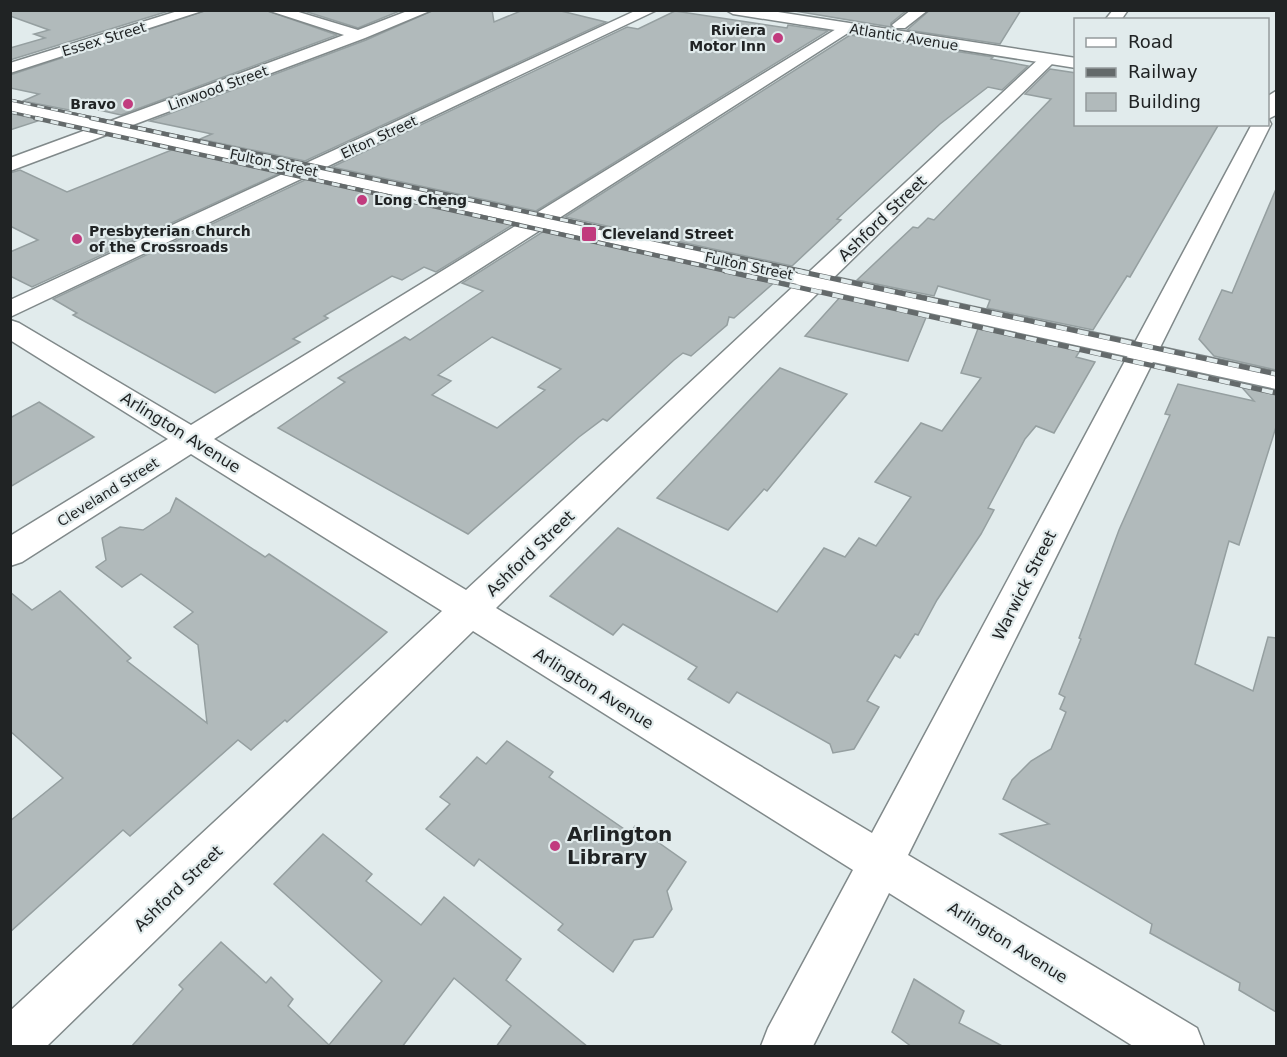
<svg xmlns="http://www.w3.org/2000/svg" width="1287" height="1057" viewBox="0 0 1287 1057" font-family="'DejaVu Sans',sans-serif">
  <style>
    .building { fill: #b1babb; stroke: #959fa0; stroke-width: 1.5; fill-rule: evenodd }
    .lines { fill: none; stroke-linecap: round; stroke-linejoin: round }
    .minor-casing { stroke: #80898a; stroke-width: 3 }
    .tertiary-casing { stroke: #80898a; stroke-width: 3 }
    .primary-casing { stroke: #80898a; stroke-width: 3 }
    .minor { fill: #fff; fill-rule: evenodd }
    .tertiary { fill: #fff; fill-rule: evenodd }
    .primary { fill: #fff; fill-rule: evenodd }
    .rail-far2-casing { stroke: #646a6b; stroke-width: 3 }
    .rail-far1-casing { stroke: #646a6b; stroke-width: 4.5 }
    .rail-casing { stroke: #646a6b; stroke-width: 5 }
    .rail-far2 { stroke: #e1ebec; stroke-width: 2; stroke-dasharray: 7; stroke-linecap: butt }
    .rail-far1 { stroke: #e1ebec; stroke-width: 3; stroke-dasharray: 8; stroke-linecap: butt }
    .rail { stroke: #e1ebec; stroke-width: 4; stroke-dasharray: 11; stroke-linecap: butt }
    .poi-dot { fill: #c13b7e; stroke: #e1ebec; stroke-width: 2 }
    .labels { text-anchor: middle; stroke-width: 4.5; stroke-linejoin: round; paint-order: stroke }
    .far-poi-label { font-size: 14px; font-weight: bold; fill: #202324; stroke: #e1ebec; text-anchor: start }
    .far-street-label { font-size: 14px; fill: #202324; stroke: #e1ebec }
    .street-label { font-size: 16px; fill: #202324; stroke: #e1ebec }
    .near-poi-label { font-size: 20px; font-weight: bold; fill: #202324; stroke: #e1ebec; text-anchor: start }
  </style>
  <rect width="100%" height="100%" fill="#e1ebec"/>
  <!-- building -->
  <g class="building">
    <polygon points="10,10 172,10 10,60 10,48 45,38 34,34 49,30 10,16"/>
    <polygon points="207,10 265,10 337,35 121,115 81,106 69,110 23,101 39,94 10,88 10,75"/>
    <polygon points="301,10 402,10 358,28"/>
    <polygon points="434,10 492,10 494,22 523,10 557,10 606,22 305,161 200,139 212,134 150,121 366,40"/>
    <polygon points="789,10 907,10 891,23 891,27"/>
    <polygon points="930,10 1021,10 1000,44 907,30"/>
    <polygon points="675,11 787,28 788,25 828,31 536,211 332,167 627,27 638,29"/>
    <polygon points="850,35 993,57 991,59 1028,66 1002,90 988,87 940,124 837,219 841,220 792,266 565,217"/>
    <polygon points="1050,69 1076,73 1076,124 1219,124 1130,277 1127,276 1093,330 987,308 990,300 938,286 934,296 857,280 913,227 918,228 928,218 934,220 1051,99 1025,94"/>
    <polygon points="10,113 41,120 10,130"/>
    <polygon points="174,149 280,173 32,287 10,276 10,252 38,240 10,226 10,173 20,170 67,192"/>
    <polygon points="307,179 514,224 436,272 424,267 402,280 392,276 324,316 328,318 293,339 300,342 215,393 73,315 77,313 53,299"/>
    <polygon points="1276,189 1276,370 1214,356 1199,339 1222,290 1232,293"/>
    <path d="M 544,231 L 776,281 L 734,318 L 729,317 L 727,325 L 691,356 L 683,353 L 674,360 L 607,421 L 603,419 L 579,437 L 468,534 L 278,428 L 345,382 L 338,378 L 405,337 L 410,340 L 483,291 L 462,283 ZM 492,337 L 561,369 L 538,387 L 545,390 L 497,428 L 432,395 L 451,381 L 438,375 Z"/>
    <polygon points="841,296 927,315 908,361 805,336"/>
    <polygon points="979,326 1081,349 1076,357 1095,362 1054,433 1036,426 1025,439 988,508 994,510 981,534 937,600 918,635 915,634 900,658 895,655 867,701 879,707 854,749 833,753 830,744 737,692 729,703 688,679 697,667 623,624 613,635 550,596 618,528 777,612 824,548 845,557 859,538 876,546 911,497 875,482 921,423 942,431 981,378 961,373"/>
    <polygon points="780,368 847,394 767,491 764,489 728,530 657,498"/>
    <polygon points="1238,383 1276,391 1276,427 1239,545 1229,541 1195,664 1253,691 1268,637 1276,638 1276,1012 1239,990 1240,983 1150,933 1152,924 1000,834 1049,824 1003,799 1012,780 1031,761 1051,749 1066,712 1060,709 1065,697 1059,694 1081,639 1079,638 1119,530 1170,415 1165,414 1178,384 1254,401"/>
    <polygon points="39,402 94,437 10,487 10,418"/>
    <polygon points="176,498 265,557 269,554 387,632 287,722 285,720 251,750 238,740 130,836 123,830 10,932 10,821 63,778 10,731 10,592 32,610 60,591 131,658 127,661 207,723 198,645 174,627 193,612 141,574 122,587 96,567 106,560 102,538 120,527 143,530 170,512"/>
    <polygon points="507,741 553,772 549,777 630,833 635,826 686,862 667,891 672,909 653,937 634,940 613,972 558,930 563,924 479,859 474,866 426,829 450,804 440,797 477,757 486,764"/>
    <polygon points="323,834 372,874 366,881 421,925 444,897 521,959 506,980 588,1047 496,1047 511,1026 454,978 402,1047 131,1047 183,989 179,985 221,942 266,983 271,977 293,999 288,1006 329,1045 382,981 274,884"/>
    <polygon points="914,979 964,1011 959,1023 1004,1047 912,1047 892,1032"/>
  </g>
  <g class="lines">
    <defs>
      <g id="minor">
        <polygon points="181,10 205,10 10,73 10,63"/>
        <polygon points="267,10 292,10 358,30 410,10 432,10 365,38 10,171 10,158 344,35"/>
        <polygon points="637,10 657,10 10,317 10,300"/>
        <polygon points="911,10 928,10 905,28 895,28 892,25"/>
        <polygon points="1113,10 1128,10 1121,20 1105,20"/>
        <polygon points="846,23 851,25 854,28 851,31 214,439 466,590 1042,56 1054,56 1056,59 1054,62 496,608 872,833 1252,124 1268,124 1269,120 1271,124 908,855 1197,1028 1204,1046 1133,1046 889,893 813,1046 761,1046 768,1028 853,870 473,631 47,1046 10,1046 10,1011 442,611 191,454 22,562 10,566 10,536 168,439 10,340 10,320 19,323 191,425"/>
        <polygon points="1276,91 1276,115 1268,119 1268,96"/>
      </g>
      <polygon id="tertiary" points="10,100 1276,372 1276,389 10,111"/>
      <polygon id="primary" points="726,10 765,10 1076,58 1076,68 733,14"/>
    </defs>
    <!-- minor casing -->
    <use href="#minor" class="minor-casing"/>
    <!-- tertiary casing -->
    <use href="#tertiary" class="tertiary-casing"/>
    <!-- primary casing -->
    <use href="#primary" class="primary-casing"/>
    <!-- minor -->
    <use href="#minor" class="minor"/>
    <!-- tertiary -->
    <use href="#tertiary" class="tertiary"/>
    <!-- primary -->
    <use href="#primary" class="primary"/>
    <defs>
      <g id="rail-far2">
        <polyline points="10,100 98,119"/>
        <polyline points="10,112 42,119"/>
      </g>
      <g id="rail-far1">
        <polyline points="35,118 731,272"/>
        <polyline points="91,118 805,272"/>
      </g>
      <g id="rail">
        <polyline points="725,271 1276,393"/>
        <polyline points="798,271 1276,374"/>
      </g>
    </defs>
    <!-- rail-far2 casing -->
    <use href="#rail-far2" class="rail-far2-casing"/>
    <!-- rail-far1 casing -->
    <use href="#rail-far1" class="rail-far1-casing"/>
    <!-- rail casing -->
    <use href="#rail" class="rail-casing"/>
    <!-- rail-far2 -->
    <use href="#rail-far2" class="rail-far2"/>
    <!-- rail-far1 -->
    <use href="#rail-far1" class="rail-far1"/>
    <!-- rail -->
    <use href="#rail" class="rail"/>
  </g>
  <!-- markers -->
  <g class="poi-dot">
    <circle cx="778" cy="38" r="6"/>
    <circle cx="128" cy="104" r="6"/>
    <circle cx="362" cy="200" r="6"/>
    <rect x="581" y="226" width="16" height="16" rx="3"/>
    <circle cx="77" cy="239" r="6"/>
    <circle cx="555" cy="846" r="6"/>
  </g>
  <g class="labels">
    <!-- far-poi labels -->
    <g class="far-poi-label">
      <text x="766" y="35" text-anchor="end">Riviera<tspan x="766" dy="16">Motor Inn</tspan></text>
      <text x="116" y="109" text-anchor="end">Bravo</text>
      <text x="374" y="205">Long Cheng</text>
      <text x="89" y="236">Presbyterian Church<tspan x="89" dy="16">of the Crossroads</tspan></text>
      <text x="602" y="239">Cleveland Street</text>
    </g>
    <!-- far-street labels -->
    <g class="far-street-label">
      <text transform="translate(904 37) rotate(9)" y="5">Atlantic Avenue</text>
      <text transform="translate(104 39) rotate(-17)" y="5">Essex Street</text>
      <text transform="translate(218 88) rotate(-20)" y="5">Linwood Street</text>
      <text transform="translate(379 137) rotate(-25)" y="5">Elton Street</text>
      <text transform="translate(274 163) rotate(12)" y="5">Fulton Street</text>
      <text transform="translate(749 266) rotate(12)" y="5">Fulton Street</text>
      <text transform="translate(108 492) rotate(-32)" y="5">Cleveland Street</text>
    </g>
    <!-- street labels -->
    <g class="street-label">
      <text transform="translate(882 218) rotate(-44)" y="6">Ashford Street</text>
      <text transform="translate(181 432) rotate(32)" y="6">Arlington Avenue</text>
      <text transform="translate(530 553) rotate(-44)" y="6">Ashford Street</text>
      <text transform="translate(1024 585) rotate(-63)" y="6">Warwick Street</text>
      <text transform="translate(594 688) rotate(32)" y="6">Arlington Avenue</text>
      <text transform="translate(178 888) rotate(-44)" y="6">Ashford Street</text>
      <text transform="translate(1008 942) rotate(32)" y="6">Arlington Avenue</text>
    </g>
    <!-- near-poi labels -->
    <g class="near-poi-label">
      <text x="567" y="841">Arlington<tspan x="567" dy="23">Library</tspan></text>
    </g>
  </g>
  <!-- border -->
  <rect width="1287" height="1057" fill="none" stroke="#202324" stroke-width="24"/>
  <!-- legend -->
  <rect x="1074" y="18" width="195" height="108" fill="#e1ebec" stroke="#949b9c" stroke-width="1.5"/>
  <rect x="1086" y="38" width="30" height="9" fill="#ffffff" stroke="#949b9c" stroke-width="1.5"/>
  <text x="1128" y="48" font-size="18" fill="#202324">Road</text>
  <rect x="1086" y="68" width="30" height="9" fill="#646a6b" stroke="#949b9c" stroke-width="1.5"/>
  <text x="1128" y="78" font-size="18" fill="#202324">Railway</text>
  <rect x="1086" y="93" width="30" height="18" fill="#b1babb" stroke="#949b9c" stroke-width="1.5"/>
  <text x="1128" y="108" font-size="18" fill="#202324">Building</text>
</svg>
